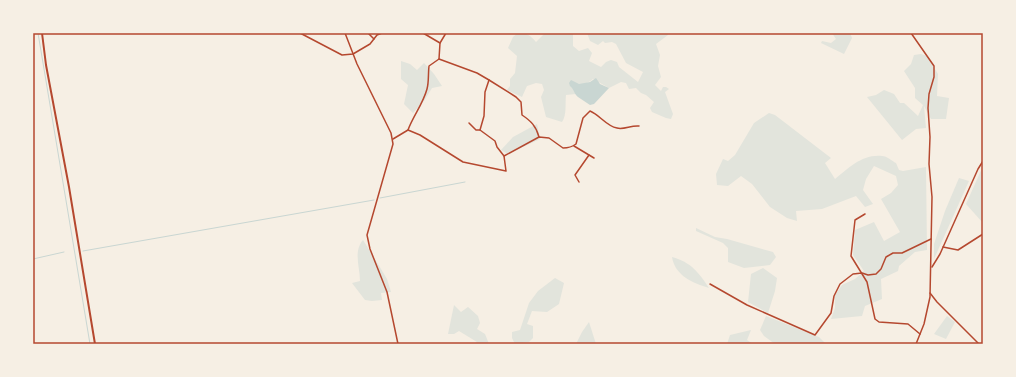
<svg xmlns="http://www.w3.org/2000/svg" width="1016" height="377" viewBox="0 0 1016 377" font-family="Rubik,sans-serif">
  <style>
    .green { fill: #e2e4dc }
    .water { fill: #c9d6d2 }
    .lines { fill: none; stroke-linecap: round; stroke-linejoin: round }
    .stream { stroke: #c9d6d2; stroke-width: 1 }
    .minor { stroke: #b5482f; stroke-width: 1.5 }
    .tertiary { stroke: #b5482f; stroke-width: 2 }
    .neatline { fill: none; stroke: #b5482f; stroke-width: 1.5 }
  </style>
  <rect width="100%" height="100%" fill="#f6efe4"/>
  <!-- green -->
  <g class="green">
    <path d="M 518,33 C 527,33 530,35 536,42 L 545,33 L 573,33 L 573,46 L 579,51 L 588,48 L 592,53 L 589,61 L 601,67 L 606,62 L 611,60 L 617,62 L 619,67 L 638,82 L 643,72 L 626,63 L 616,44 L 612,42 L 605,43 L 603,41 L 598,45 L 590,41 L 587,33 L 668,33 L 668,35 L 656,44 L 660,55 L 658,66 L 661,77 L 655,85 L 661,91 L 663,87 L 666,87 L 669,89 L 665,92 L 673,114 L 671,119 L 666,118 L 652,112 L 650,108 L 654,102 L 646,95 L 641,93 L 636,88 L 629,89 L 626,83 L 621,82 L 609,88 L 593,79 C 588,84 580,84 573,88 L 576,94 L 566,95 C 565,104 567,115 562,122 L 546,117 L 541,97 L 544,90 L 542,84 L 536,83 L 527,86 L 522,97 L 507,90 L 510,86 L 510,79 L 515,73 L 517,56 L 508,48 L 513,37 Z"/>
    <polygon points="832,33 850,33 852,38 844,54 821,43 822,41 831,43 836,39"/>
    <polygon points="921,54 927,56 938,74 937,96 949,98 946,119 931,119 924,106 926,128 916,129 902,140 867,97 876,95 884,90 894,94 900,103 904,103 918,116 923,105 915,98 915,88 904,71 911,64 914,55"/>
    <polygon points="401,61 410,64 417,70 424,63 434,74 442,86 432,88 424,101 413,113 404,104 408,85 401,79"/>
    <path d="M 769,113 L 775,115 L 831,158 L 825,163 L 835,179 C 849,168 862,154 882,156 C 887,156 892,161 896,163 L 899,170 L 903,171 L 926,167 L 927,250 L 915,252 L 899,266 L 898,271 L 881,279 L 882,299 L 865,306 L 862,316 L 831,319 L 835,308 L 835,295 L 842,285 L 855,279 L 864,271 L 853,255 L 855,230 L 874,222 L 884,241 L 900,232 L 881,199 L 891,193 L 898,185 L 896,176 L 874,166 L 866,179 L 863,190 L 873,204 L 865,207 L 856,196 L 822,209 L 796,211 L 797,221 L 787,218 L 770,207 L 752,184 L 741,176 L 728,186 L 717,185 L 716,174 L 723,159 L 728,161 L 735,155 L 754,123 Z"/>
    <polygon points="537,124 540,139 508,154 501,150 513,137"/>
    <polygon points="983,166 983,223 966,204"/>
    <polygon points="959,178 969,181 934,259 934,244 945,211"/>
    <polygon points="696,228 715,237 727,239 773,252 776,257 770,265 744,268 728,262 728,248 723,243 696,231"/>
    <path d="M 363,240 L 381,269 L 387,279 L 391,292 L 381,293 L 382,300 L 372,301 L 365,300 L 352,283 L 360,281 C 360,267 353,252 363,240 Z"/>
    <path d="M 672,257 C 691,262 699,273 709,288 C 693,283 675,276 672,257 Z"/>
    <polygon points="763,268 777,278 775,291 768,313 748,302 751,274"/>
    <polygon points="555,278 564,283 559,304 547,312 532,311 527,324 533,326 533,338 529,342 515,344 512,338 512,332 520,330 529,303 538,291"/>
    <polygon points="454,305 461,312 468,307 478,316 480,323 477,329 485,334 489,344 473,344 477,342 459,331 454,334 448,334"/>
    <polygon points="766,316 819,337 825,343 775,344 764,336 760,330"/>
    <polygon points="947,316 955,322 946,339 934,334"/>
    <polygon points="589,322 596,344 576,344 582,332"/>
    <polygon points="751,330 747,340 753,344 727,344 730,335"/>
  </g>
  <!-- water -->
  <path class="water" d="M 596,78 L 600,84 L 609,88 L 594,104 L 590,105 C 586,102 582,100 578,97 C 574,94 574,89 570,86 L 569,83 L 571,80 L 579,84 L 590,82 Z"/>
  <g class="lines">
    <!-- stream -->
    <g class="stream">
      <polyline points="38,33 90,344"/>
      <polyline points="380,198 465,182"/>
      <polyline points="83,251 374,200"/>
      <polyline points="33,259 64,252"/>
    </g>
    <!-- minor -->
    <g class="minor">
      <polyline points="300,33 342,55 353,54 370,44 377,35 382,33"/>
      <polyline points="345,33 357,64 391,133 393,144 367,235 370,249 387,292 398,344"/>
      <polyline points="368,33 374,39"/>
      <polyline points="911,33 934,66 934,77 929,94 928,108 930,137 929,164 932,197 930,297 924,324 916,344"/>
      <polyline points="440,43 446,33"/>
      <polyline points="439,59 477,73 489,80 485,92 484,116 480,130"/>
      <path d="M 489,80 L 516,97 L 521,102 L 522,115 C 531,121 536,126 539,137"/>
      <path d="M 408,130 C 413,116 423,104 427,89 C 429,82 428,74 429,66 L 439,59 L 440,43 L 423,33"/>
      <polyline points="393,139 408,130 420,135 463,162 506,171 504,156 497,147 495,141 480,130 476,130 469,123"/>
      <polyline points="574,146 594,158"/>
      <path d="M 504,156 L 539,137 L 549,138 L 563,148 C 568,148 572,147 576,144 L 583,118 L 590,111 C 600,115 606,126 617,128 C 624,130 631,125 639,126"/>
      <polyline points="579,182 575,175 589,155"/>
      <polyline points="865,214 855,220 851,256 867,282 875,319 879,322 908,324 920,334"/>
      <polyline points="943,247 958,250 983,234"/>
      <polyline points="932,267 940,254 978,169 983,161"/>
      <polyline points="710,284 747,305 815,335 831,313 834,296 840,284 853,274 862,273 868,275 876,274 881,269 886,257 893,253 902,253 931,239"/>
      <polyline points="930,293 937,302 979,344"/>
    </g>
    <!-- tertiary -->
    <polyline class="tertiary" points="42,33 46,65 69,187 95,344"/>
  </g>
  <!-- border -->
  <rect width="1016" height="377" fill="none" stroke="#f6efe4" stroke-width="68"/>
  <rect x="34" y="34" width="948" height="309" class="neatline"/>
</svg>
